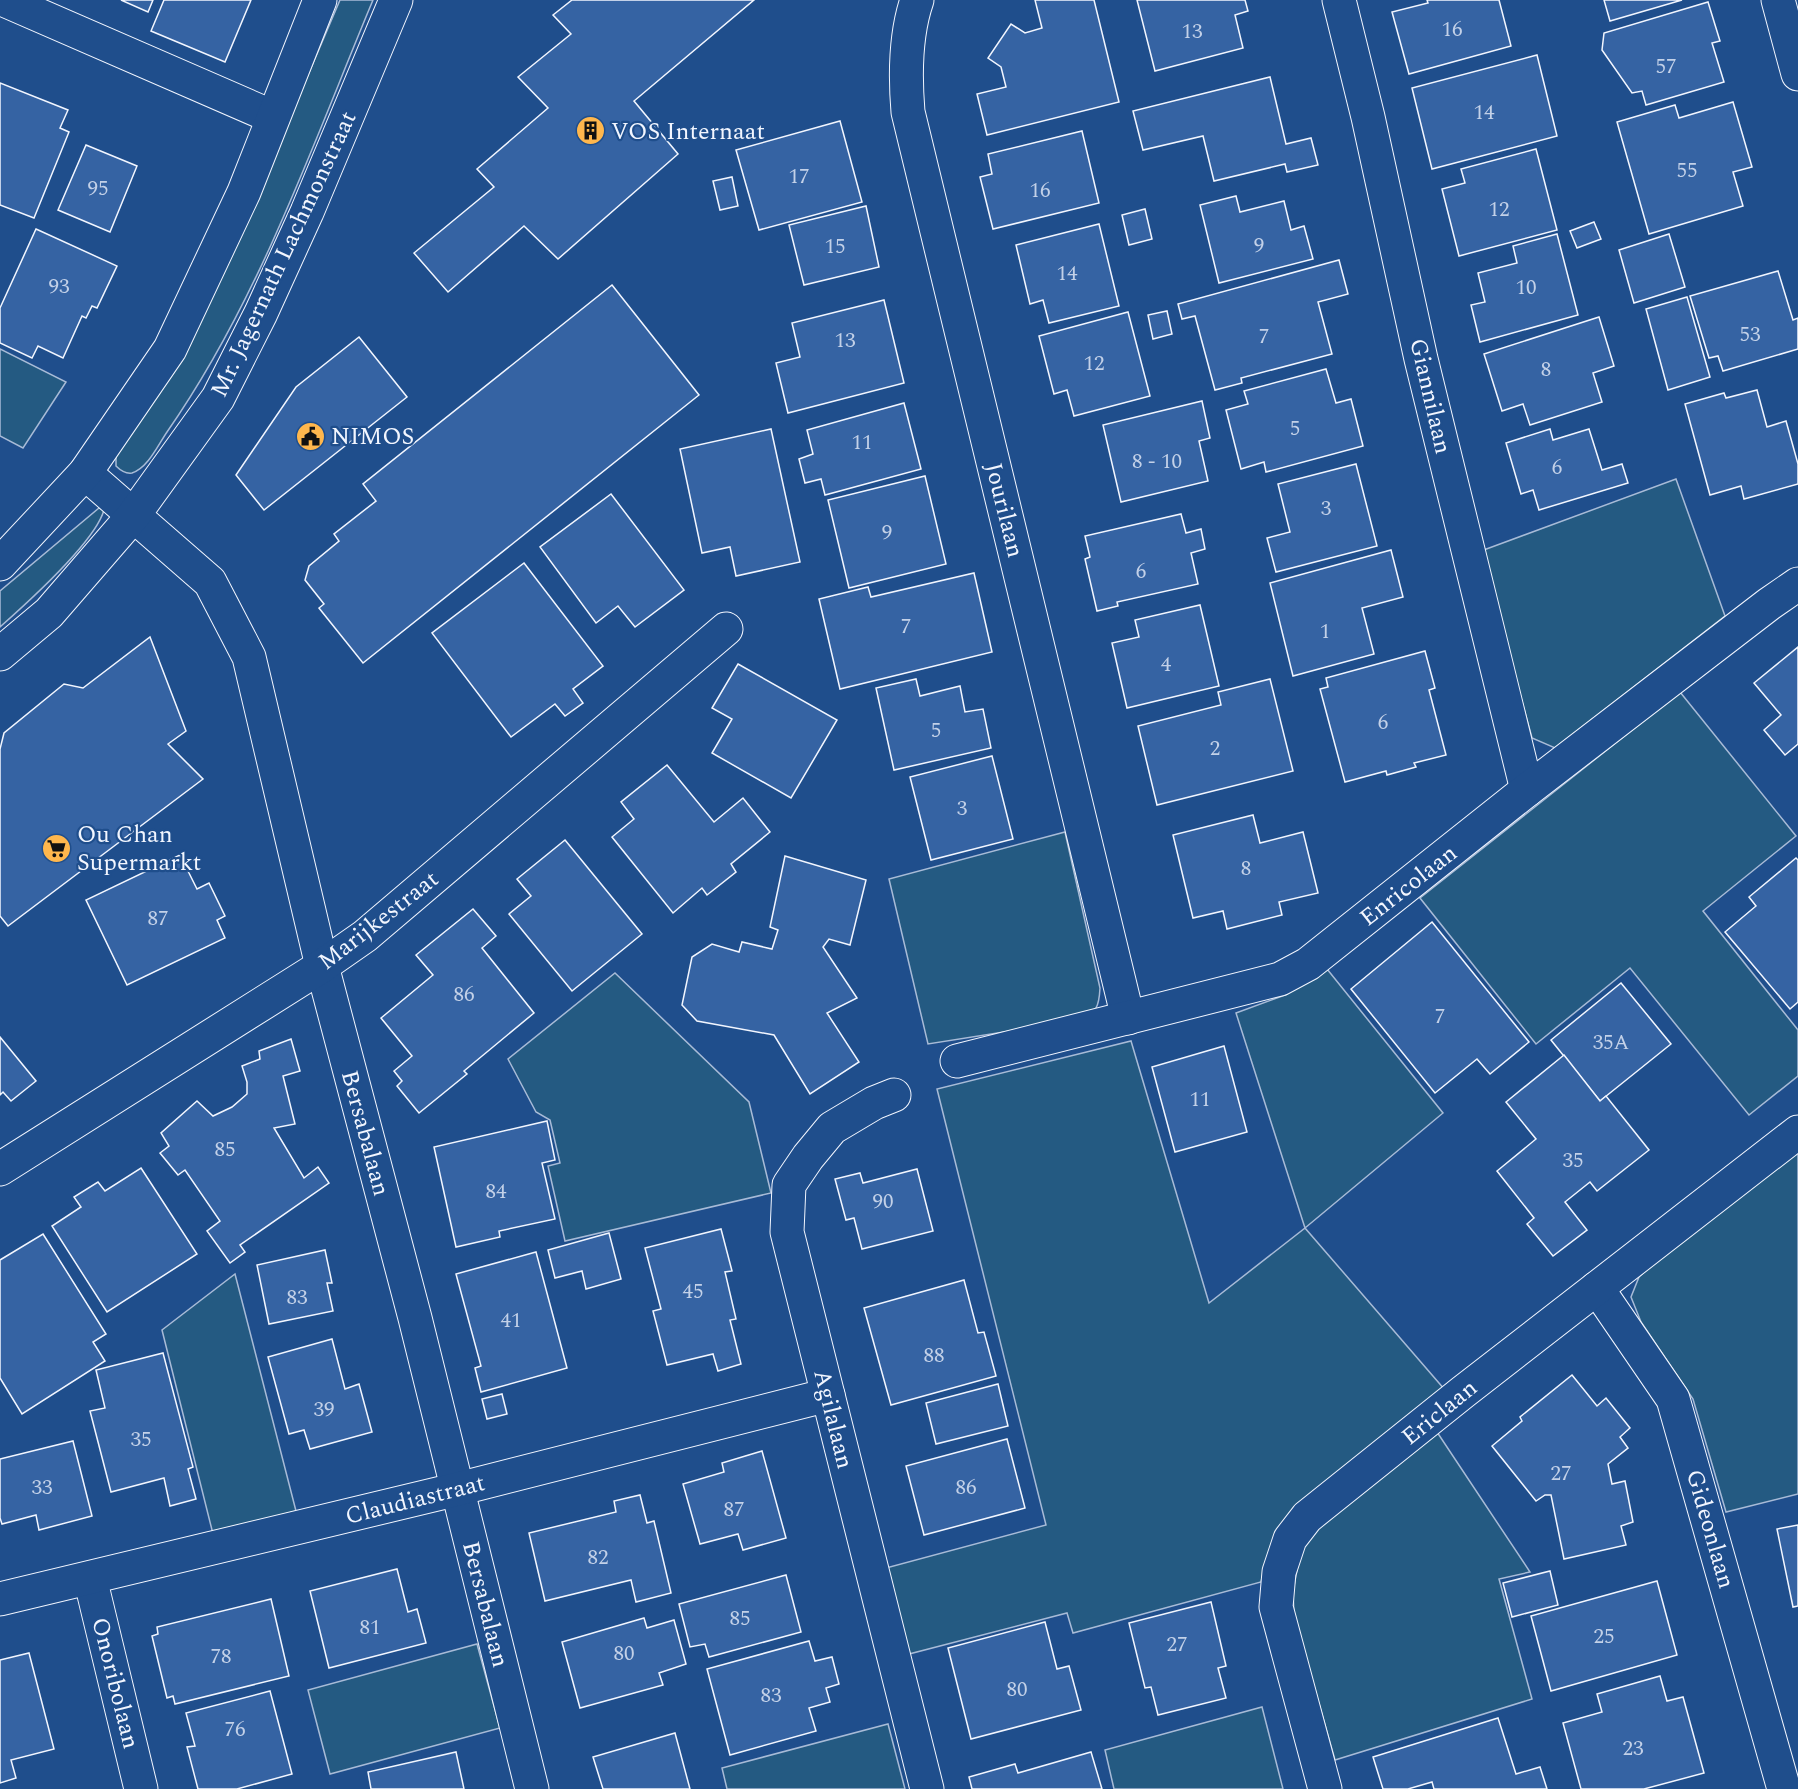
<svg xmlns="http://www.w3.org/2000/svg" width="1798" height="1789" viewBox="0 0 1798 1789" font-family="Spectral,serif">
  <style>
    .green { fill: #245a82; stroke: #a8bbd7; stroke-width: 1.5 }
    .building { fill: #3563a3; stroke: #f2f6ff; stroke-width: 1.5 }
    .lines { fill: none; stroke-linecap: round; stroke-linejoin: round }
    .minor-casing { stroke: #f2f6ff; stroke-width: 35 }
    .major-casing { stroke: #f2f6ff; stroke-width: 35 }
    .minor { stroke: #1f4e8c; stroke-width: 33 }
    .major { stroke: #1f4e8c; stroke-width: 33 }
    .labels { text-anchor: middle; stroke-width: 4.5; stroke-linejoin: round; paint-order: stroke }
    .number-label { font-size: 21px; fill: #c3d1e8 }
    .poi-label { font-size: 24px; fill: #f2f6ff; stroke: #1f4e8c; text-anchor: start }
    .street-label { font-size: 24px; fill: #f2f6ff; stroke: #1f4e8c }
  </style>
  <rect width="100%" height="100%" fill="#1f4e8c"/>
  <!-- green -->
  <g class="green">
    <path d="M 340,0 L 373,0 C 312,146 258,302 167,432 C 158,445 148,468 132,473 C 125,474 120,470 116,466 L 116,454 L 250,211 Z"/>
    <polygon points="0,349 66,382 23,448 0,436"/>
    <polygon points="1676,479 1725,616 1555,748 1532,738 1481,551"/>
    <path d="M 99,508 L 104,510 C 95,542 26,604 0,627 L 0,591 Z"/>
    <polygon points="1680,692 1796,836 1703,911 1798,1030 1798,1076 1749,1115 1630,968 1536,1044 1420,898"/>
    <path d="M 1065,832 L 1100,988 C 1099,1007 1097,1012 1079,1020 L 928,1044 L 889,879 Z"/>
    <polygon points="1327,969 1443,1113 1305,1228 1445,1390 1268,1554 1261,1582 1073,1633 1067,1613 909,1654 886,1568 1046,1525 937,1089 1131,1041 1209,1303 1305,1228 1236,1013 1285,995"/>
    <polygon points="615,973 749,1102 771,1193 565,1241 548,1166 560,1163 550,1120 536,1112 508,1059"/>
    <polygon points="1798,1149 1798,1494 1726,1512 1693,1399 1641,1322 1631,1297 1639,1277 1658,1258"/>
    <polygon points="235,1274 296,1511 213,1534 162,1330"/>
    <polygon points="1437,1432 1530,1572 1499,1579 1532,1699 1335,1760 1294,1616 1293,1591 1298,1565 1304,1546 1315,1530"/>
    <polygon points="477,1644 500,1728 330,1774 308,1690"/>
    <polygon points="1262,1707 1283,1789 1114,1789 1105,1750"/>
    <polygon points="888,1724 905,1789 727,1789 722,1768"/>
  </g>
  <!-- building -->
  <g class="building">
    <polygon points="121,0 153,0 148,12"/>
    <polygon points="164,0 251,0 225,62 151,31"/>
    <polygon points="572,0 754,0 634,101 678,154 558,259 524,226 448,292 414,253 494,187 477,169 548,108 518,77 571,34 553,15"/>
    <polygon points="1035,0 1094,0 1119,102 987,135 977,94 1006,87 1001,67 988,58 1011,24 1025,33 1042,28"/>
    <polygon points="1137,0 1245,0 1248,11 1235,15 1243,48 1155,71"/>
    <polygon points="1427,0 1499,0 1511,46 1409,74 1392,12 1428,3"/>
    <polygon points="1604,0 1682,0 1610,21"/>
    <polygon points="1708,2 1720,41 1712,43 1724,82 1646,105 1642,91 1632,93 1602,50 1604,33"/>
    <polygon points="1537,55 1557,136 1432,169 1412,88"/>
    <polygon points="1270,77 1286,144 1311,138 1318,165 1287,172 1285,164 1214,181 1203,136 1143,150 1133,111"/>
    <polygon points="0,83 68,110 60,128 69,132 34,218 0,205"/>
    <polygon points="1733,102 1752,167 1733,172 1743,206 1649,234 1617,122 1675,105 1679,118"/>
    <polygon points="840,121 862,202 759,230 736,150"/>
    <polygon points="1082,131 1099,203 993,229 980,177 992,174 988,154"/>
    <polygon points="86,145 137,166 110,232 58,210"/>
    <polygon points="1536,149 1557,230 1459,256 1442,189 1465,183 1461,169"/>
    <polygon points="732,177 738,206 720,210 713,181"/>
    <polygon points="1236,196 1240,212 1284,201 1291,230 1304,226 1313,259 1219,283 1200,205"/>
    <polygon points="866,206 879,267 804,285 789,225"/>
    <polygon points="1145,209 1152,239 1129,245 1122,215"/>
    <polygon points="1594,222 1601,239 1577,248 1570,231"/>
    <polygon points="1099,224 1119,306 1049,323 1043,300 1030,304 1016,245"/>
    <polygon points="36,229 117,266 97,308 92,306 86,318 82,316 63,358 38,346 32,358 0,343 0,308"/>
    <polygon points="1557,234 1578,315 1480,342 1471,305 1485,302 1478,273 1517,263 1513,246"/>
    <polygon points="1669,234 1685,287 1634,303 1619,250"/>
    <polygon points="1339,260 1348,294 1318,302 1332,354 1241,378 1242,383 1215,390 1195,316 1182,319 1178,304"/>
    <polygon points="1778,271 1793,320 1798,318 1798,349 1723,371 1718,356 1709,358 1690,296"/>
    <polygon points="612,285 699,395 363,663 319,608 324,604 305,580 309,566 339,541 334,534 376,501 363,484"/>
    <polygon points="1687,297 1710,377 1668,390 1646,309"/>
    <polygon points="884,300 904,383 788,413 776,363 800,357 792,323"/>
    <polygon points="1167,311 1172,334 1153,339 1148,315"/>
    <polygon points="1128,312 1150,396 1074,416 1067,390 1054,394 1039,336"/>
    <polygon points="1599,317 1614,366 1593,373 1602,402 1530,425 1523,404 1502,411 1484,354"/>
    <polygon points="359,337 407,397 264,510 236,475 296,387"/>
    <polygon points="1326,369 1336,403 1351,399 1363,446 1266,472 1264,462 1241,469 1226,410 1248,404 1244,391"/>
    <polygon points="1757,390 1767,427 1786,421 1798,464 1798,484 1744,499 1741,486 1710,495 1685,404 1724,393 1726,398"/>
    <polygon points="1202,401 1210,438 1199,441 1208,481 1121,502 1103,425"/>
    <polygon points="904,403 921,469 825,495 821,479 805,483 799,459 813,454 807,430"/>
    <polygon points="771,429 800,562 736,576 730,547 702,553 680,449"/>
    <polygon points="1550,429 1553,440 1589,429 1602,470 1622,464 1628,483 1539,510 1533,490 1521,494 1506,443"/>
    <polygon points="1356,464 1377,546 1276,572 1267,538 1290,532 1278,484"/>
    <polygon points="925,476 946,564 849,588 828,500"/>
    <polygon points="611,494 684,590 635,627 618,606 596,623 540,547"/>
    <polygon points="1181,514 1186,533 1201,529 1205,549 1191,553 1198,584 1117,602 1118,606 1097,611 1085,559 1090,557 1085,536"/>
    <polygon points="1391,550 1403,597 1362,608 1374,654 1293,676 1270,583"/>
    <polygon points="524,563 603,666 573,689 583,703 565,716 555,704 511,737 432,633"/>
    <polygon points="974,573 992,652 840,689 819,599 868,587 871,597"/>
    <polygon points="1200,605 1219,686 1127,708 1112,643 1139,637 1135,620"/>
    <polygon points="150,637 186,731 168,744 203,779 8,926 0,916 0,749 4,733 64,684 83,688"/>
    <polygon points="1798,647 1798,744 1785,755 1764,730 1781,715 1754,683"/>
    <polygon points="1425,651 1435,688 1429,690 1446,755 1414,763 1416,767 1387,775 1386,771 1345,782 1320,689 1328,687 1326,678"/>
    <polygon points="738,664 837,720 791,798 712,753 732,719 712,708"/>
    <polygon points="916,679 920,696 960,686 965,712 983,709 991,748 894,770 876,688"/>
    <polygon points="1270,679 1293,771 1157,805 1138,726 1221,705 1218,692"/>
    <polygon points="992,756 1013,839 931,860 910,777"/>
    <polygon points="667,765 714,822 743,798 770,832 731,864 736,872 707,895 702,888 673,913 612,837 634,819 621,802"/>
    <polygon points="1253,815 1260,843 1303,832 1318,893 1279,902 1282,915 1227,929 1223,911 1193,918 1173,835"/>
    <polygon points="565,840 642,934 572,991 509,914 531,896 517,879"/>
    <polygon points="180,855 197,889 209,883 225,916 217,920 225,938 127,985 86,900"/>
    <polygon points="785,856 866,880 850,945 829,939 823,947 857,998 827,1013 859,1062 810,1094 774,1035 697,1021 682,1005 692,957 712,944 739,952 742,942 772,949 778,930 770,927"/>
    <polygon points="1796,858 1798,860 1798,1002 1790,1009 1725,932 1756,906 1749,897"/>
    <polygon points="473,909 496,936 482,948 534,1013 464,1071 467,1074 419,1113 397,1086 402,1081 394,1071 412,1056 381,1018 433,975 416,955"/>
    <polygon points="1432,922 1529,1042 1490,1074 1477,1059 1435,1093 1351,989"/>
    <polygon points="1621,983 1671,1044 1600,1101 1551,1040"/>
    <polygon points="0,1037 36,1081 11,1101 3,1092 0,1095"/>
    <polygon points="291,1039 300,1071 283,1076 295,1124 274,1128 304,1178 318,1167 329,1183 240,1245 245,1252 230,1263 207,1231 220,1221 185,1170 178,1175 160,1153 169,1146 161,1133 197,1101 213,1116 232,1107 247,1094 247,1082 242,1066 260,1059 259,1051"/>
    <polygon points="1224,1046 1247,1132 1175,1152 1152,1067"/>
    <polygon points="1564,1055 1600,1101 1606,1096 1649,1150 1597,1191 1590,1182 1565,1202 1587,1230 1553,1256 1527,1224 1534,1218 1497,1171 1536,1139 1506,1102"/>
    <polygon points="547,1121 555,1160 542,1163 555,1219 499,1231 500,1237 456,1247 434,1147"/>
    <polygon points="141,1168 197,1254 107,1312 52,1226 81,1207 74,1197 98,1182 105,1191"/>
    <polygon points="917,1169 933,1231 862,1249 854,1218 846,1220 835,1179 860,1173 863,1183"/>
    <polygon points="721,1229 732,1271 725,1272 736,1319 730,1320 741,1364 718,1371 713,1354 667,1365 653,1311 661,1309 645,1248"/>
    <polygon points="609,1233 621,1279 586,1289 582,1271 555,1278 548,1250"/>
    <polygon points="43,1234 106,1334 93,1342 105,1361 22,1414 0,1378 0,1260"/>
    <polygon points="325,1250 332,1283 327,1283 333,1311 269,1324 257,1265"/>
    <polygon points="536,1252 567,1368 481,1392 475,1368 481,1366 456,1274"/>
    <polygon points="964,1280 978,1333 984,1332 996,1376 891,1405 864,1308"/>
    <polygon points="332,1339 345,1389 359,1384 372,1432 310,1449 304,1430 289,1434 268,1357"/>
    <polygon points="163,1353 193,1467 188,1469 196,1499 170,1506 164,1478 111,1492 90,1411 105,1408 96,1370"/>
    <polygon points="1572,1375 1597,1406 1606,1398 1630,1428 1620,1437 1628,1448 1608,1464 1612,1484 1625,1481 1633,1522 1621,1526 1626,1545 1564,1559 1551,1495 1545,1495 1536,1501 1492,1446 1522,1421 1520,1417"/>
    <polygon points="998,1384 1008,1426 936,1444 926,1403"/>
    <polygon points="502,1394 507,1414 487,1419 482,1399"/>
    <polygon points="1007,1439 1025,1508 924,1535 906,1466"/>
    <polygon points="73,1441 92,1516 39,1530 36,1515 2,1524 0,1518 0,1459"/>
    <polygon points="762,1451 786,1538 743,1550 738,1534 700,1544 683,1484 724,1472 722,1463"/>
    <polygon points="640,1495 647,1523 654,1521 671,1593 636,1602 631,1580 545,1601 529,1533 616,1512 614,1501"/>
    <polygon points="1798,1525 1798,1606 1793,1607 1777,1529"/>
    <polygon points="397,1569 408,1612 417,1609 426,1643 329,1668 310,1591"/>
    <polygon points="1550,1571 1558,1605 1512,1617 1503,1583"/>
    <polygon points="786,1575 801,1632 709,1657 705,1644 690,1647 679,1604"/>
    <polygon points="1657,1581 1677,1655 1551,1691 1531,1616"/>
    <polygon points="271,1599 289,1676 175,1704 173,1696 167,1698 152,1636 158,1634 157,1627"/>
    <polygon points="1211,1602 1226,1666 1218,1668 1226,1698 1158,1715 1151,1687 1145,1688 1129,1623"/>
    <polygon points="644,1618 647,1628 674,1620 686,1664 659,1673 663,1685 580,1708 562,1642"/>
    <polygon points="1045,1622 1057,1669 1069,1666 1081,1710 971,1739 948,1648"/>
    <polygon points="809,1641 815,1661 832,1657 839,1684 826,1688 830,1702 809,1708 816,1731 730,1755 707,1669"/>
    <polygon points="29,1653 54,1749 11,1760 16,1778 0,1783 0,1660"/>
    <polygon points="1660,1676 1667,1701 1683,1697 1704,1773 1644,1789 1581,1789 1563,1723 1602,1712 1597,1694"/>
    <polygon points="270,1691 292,1774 237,1789 198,1789 187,1747 195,1746 186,1713"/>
    <polygon points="1498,1718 1516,1774 1540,1767 1547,1789 1434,1789 1432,1782 1408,1789 1383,1789 1373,1757"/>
    <polygon points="675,1733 690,1789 603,1789 593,1757"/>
    <polygon points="456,1752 464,1789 371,1789 368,1772"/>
    <polygon points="1091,1752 1102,1789 972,1789 969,1777 1015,1764 1018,1773"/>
  </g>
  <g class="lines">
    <defs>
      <g id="minor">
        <polyline points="4,0 273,117"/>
        <path d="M 917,0 C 905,35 905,76 908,112 L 1128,1018"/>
        <polyline points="1339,0 1368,117 1421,359 1527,790"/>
        <polyline points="1778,0 1798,74"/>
        <polyline points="85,473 210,582 249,657 322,966 415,1318 532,1789"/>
        <polyline points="957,1061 1280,979 1308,964 1527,790 1769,604 1798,584"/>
        <polyline points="894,1095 874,1103 832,1128 808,1157 789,1185 787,1232 927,1789"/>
        <polyline points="0,1169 322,966 365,936 726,629"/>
        <polyline points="1597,1288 1673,1399 1784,1789"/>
        <polyline points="90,1578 141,1789"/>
        <polyline points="0,1599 458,1489 828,1395"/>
        <polyline points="1325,1789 1276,1607 1279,1572 1290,1539 1307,1517 1463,1392 1798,1132"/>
      </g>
      <g id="major">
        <polyline points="0,564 85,473 170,349 244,192 320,0"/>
        <polyline points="0,654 49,613 133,516 218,398 261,313 307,212 396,0"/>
      </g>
    </defs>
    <!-- minor casing -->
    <use href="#minor" class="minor-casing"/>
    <!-- major casing -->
    <use href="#major" class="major-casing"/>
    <!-- minor -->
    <use href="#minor" class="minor"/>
    <!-- major -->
    <use href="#major" class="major"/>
  </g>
  <!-- icons -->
  <defs>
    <symbol id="building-disc" viewBox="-11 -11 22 22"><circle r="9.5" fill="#ffb74d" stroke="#1f4e8c"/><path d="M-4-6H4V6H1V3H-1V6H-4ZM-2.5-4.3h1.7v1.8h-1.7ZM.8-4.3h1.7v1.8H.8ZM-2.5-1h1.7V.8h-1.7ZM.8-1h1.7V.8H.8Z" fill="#111"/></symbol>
    <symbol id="civic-disc" viewBox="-11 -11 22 22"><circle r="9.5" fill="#ffb74d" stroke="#1f4e8c"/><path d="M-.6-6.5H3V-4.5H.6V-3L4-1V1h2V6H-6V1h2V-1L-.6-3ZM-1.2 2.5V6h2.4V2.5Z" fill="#111"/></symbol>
    <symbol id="supermarket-disc" viewBox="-11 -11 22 22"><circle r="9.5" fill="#ffb74d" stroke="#1f4e8c"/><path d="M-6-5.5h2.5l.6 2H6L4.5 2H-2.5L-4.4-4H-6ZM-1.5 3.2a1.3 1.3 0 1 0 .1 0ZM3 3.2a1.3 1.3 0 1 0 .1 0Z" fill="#111"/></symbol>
  </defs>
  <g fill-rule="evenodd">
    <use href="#building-disc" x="574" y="114" width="33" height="33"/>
    <use href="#civic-disc" x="294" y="420" width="33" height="33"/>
    <use href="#supermarket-disc" x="40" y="832" width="33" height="33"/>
  </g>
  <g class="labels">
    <!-- number labels -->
    <g class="number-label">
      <text x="1452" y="36">16</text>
      <text x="1192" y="38">13</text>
      <text x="1666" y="73">57</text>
      <text x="1484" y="119">14</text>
      <text x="1687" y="177">55</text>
      <text x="799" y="183">17</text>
      <text x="98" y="195">95</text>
      <text x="1040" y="197">16</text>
      <text x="1499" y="216">12</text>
      <text x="1259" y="252">9</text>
      <text x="835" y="253">15</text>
      <text x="1067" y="280">14</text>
      <text x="59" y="293">93</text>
      <text x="1526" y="294">10</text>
      <text x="1750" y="341">53</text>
      <text x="1264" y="343">7</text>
      <text x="845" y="347">13</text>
      <text x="1094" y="370">12</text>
      <text x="1546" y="376">8</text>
      <text x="1295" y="435">5</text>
      <text x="862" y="449">11</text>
      <text x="1157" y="468">8 - 10</text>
      <text x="1557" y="474">6</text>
      <text x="1326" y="515">3</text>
      <text x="887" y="539">9</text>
      <text x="1141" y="578">6</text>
      <text x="906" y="633">7</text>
      <text x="1325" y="638">1</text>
      <text x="1166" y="671">4</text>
      <text x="1383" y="729">6</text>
      <text x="936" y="737">5</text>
      <text x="1215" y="755">2</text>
      <text x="962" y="815">3</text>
      <text x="1246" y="875">8</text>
      <text x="158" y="925">87</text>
      <text x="464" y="1001">86</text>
      <text x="1440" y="1023">7</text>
      <text x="1611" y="1049">35A</text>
      <text x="1200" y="1106">11</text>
      <text x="225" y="1156">85</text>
      <text x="1573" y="1167">35</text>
      <text x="496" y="1198">84</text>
      <text x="883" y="1208">90</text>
      <text x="693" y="1298">45</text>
      <text x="297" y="1304">83</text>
      <text x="511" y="1327">41</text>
      <text x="934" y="1362">88</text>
      <text x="324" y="1416">39</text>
      <text x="141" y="1446">35</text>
      <text x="1561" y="1480">27</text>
      <text x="42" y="1494">33</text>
      <text x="966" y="1494">86</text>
      <text x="734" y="1516">87</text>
      <text x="598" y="1564">82</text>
      <text x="740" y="1625">85</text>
      <text x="370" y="1634">81</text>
      <text x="1604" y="1643">25</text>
      <text x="1177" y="1651">27</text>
      <text x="624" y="1660">80</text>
      <text x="221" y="1663">78</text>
      <text x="1017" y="1696">80</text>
      <text x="771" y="1702">83</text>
      <text x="235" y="1736">76</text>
      <text x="1633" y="1755">23</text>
    </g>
    <!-- poi labels -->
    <g class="poi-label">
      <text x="611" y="139">VOS Internaat</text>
      <text x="331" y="444">NIMOS</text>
      <text x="77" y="842">Ou Chan<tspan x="77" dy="28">Supermarkt</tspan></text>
    </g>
    <!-- street labels -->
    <g class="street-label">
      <text transform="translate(283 254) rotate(-65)" y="8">Mr. Jagernath Lachmonstraat</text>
      <text transform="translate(1431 396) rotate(77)" y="8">Giannilaan</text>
      <text transform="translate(1005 510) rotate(76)" y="8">Jourilaan</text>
      <text transform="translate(1408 885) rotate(-38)" y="8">Enricolaan</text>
      <text transform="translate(378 920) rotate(-38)" y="8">Marijkestraat</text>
      <text transform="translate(366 1133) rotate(75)" y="8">Bersabalaan</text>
      <text transform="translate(1439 1412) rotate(-39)" y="8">Ericlaan</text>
      <text transform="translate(834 1419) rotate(76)" y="8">Agilalaan</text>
      <text transform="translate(415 1499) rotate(-14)" y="8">Claudiastraat</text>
      <text transform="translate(1711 1529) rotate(74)" y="8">Gideonlaan</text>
      <text transform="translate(486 1604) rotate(76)" y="8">Bersabalaan</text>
      <text transform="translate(116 1683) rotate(76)" y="8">Onoribolaan</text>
    </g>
  </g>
</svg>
